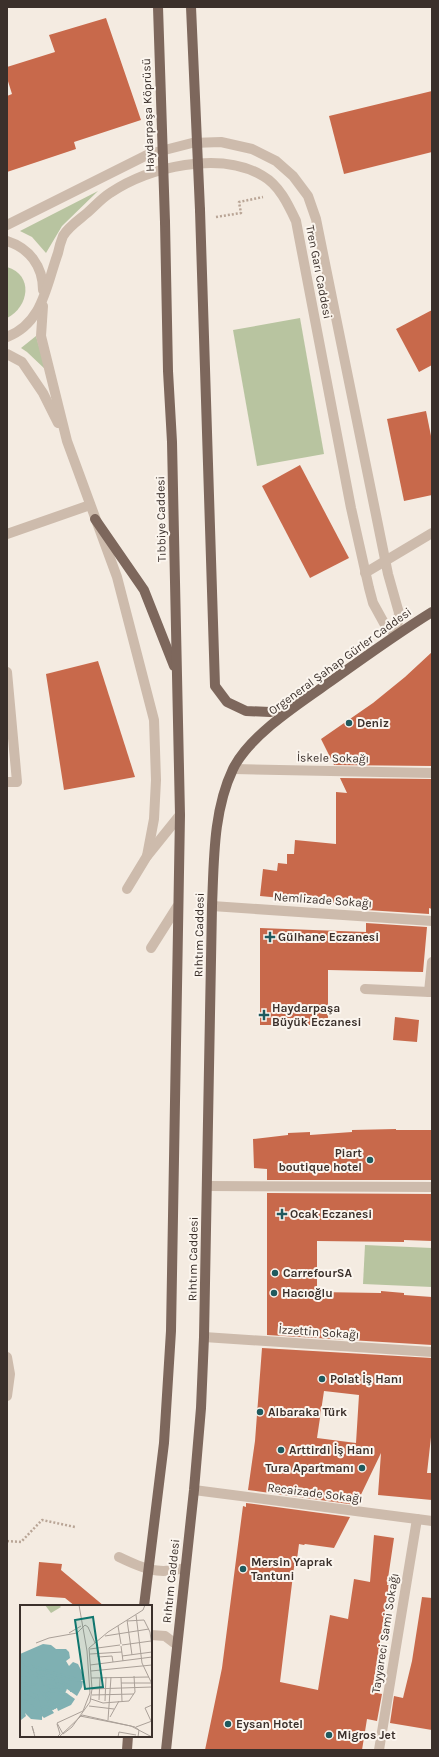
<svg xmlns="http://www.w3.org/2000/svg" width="439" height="1757" viewBox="0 0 439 1757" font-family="Karla,sans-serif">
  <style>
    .green { fill: #b8c4a0 }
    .building { fill: #c8694b; fill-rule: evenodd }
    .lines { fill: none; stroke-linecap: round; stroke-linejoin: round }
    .path { stroke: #b9a596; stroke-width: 2.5; stroke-dasharray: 2 2; stroke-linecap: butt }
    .minor { stroke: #cdbbac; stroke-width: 10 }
    .major { stroke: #7d675c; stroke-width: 10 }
    .major-bridge { stroke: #7d675c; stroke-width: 10 }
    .poi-dot { fill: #1f5a5e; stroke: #fbf5ee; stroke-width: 1.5 }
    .labels { text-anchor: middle; stroke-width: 4; stroke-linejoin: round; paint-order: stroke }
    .street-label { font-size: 12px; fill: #3b302b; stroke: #fbf5ee }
    .poi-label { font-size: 12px; font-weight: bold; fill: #3b302b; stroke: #fbf5ee; text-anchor: start }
    .inset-river { fill: none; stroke: #7fb0b2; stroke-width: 2 }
    .inset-road { fill: none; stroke: #aaa098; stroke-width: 1 }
    .view { fill: #0f766e; fill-opacity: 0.15; stroke: #0f766e; stroke-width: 2 }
    .inset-edge { fill: none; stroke: #3b302b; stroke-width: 2 }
  </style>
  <rect width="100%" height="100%" fill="#f4ebe1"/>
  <!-- green -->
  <g class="green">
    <polygon points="98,191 62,226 46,253 32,237 20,231"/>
    <path d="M 7,267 C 34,275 29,307 7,318 Z"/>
    <polygon points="300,318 324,454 257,466 233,330"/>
    <polygon points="36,336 46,370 27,352 21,348"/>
    <polygon points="365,1245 432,1248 432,1287 363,1284"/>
  </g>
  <!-- building -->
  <g class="building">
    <polygon points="106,18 141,120 74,142 76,149 7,172 7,96 12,94 7,78 7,67 55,52 49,35"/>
    <polygon points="432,91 432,152 344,174 329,116"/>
    <polygon points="432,310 432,365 419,372 396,329"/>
    <polygon points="426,411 432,441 432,495 404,501 387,419"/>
    <polygon points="300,465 349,558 310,578 262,486"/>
    <polygon points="432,652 432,766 334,765 321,739 373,703 405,677"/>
    <polygon points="98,661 135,777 64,790 46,674"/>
    <polygon points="340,778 432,779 432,909 429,908 429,914 367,910 367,906 260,896 263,869 277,871 278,863 287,864 287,854 294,854 295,840 336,844 336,792 347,793"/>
    <polygon points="366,923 427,927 423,972 328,970 328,1025 260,1025 260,928 366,932"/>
    <polygon points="395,1017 419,1020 417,1042 393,1040"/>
    <polygon points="396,1129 396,1130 432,1130 432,1180 267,1180 267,1169 254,1168 253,1139 288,1135 288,1133 310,1132 310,1135 352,1132 352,1130"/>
    <polygon points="267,1193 432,1194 432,1241 404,1240 404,1242 317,1241 317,1292 381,1293 381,1291 404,1293 404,1295 432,1297 432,1345 267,1335"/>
    <path d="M 262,1348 L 432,1358 L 432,1428 L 427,1473 L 432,1473 L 432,1500 L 378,1495 L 381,1453 L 356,1505 L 248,1490 L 255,1441 ZM 324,1391 L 359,1395 L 356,1443 L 317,1438 Z"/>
    <polygon points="246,1503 350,1517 334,1548 305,1544 304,1545 299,1544 296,1567 294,1567 280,1682 318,1690 330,1615 348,1619 354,1579 370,1582 374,1535 394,1538 387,1585 389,1585 372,1692 382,1694 377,1721 367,1719 362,1750 205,1750 222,1668 243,1506 246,1507"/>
    <polygon points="39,1562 62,1564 61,1570 104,1606 75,1606 65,1598 36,1596"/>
    <polygon points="422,1597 432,1598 432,1730 390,1723 394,1696 403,1698 412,1661"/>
  </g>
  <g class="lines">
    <!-- path -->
    <g class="path">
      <polyline points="216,217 241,213 239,202 263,197"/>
      <polyline points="7,1541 21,1542 42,1520 75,1527"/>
    </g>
    <!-- minor -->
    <g class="minor">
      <polyline points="7,225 149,154 192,143 221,142 252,149 276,161 293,176 308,196 316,219 388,574 399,613 396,635"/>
      <path d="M 7,241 C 29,248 43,266 43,290"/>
      <polyline points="43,306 41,336 67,441 117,577 154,720 156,780 154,819 147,856"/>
      <path d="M 7,337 C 43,323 46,286 58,253 C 59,248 61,241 63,236 C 68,227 80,219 87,213 C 95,206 102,198 110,193 C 149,167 220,150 263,176 C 279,185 288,204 296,221 L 351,508 L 369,588 L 373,603 L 384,623 L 396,635"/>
      <polyline points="7,354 22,362 43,393 58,423"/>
      <polyline points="7,534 90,505"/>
      <polyline points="365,573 432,533"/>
      <polyline points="7,672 17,782 7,782"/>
      <polyline points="234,769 432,773"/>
      <polyline points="127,889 147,856 180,815"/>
      <polyline points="212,906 432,921"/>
      <polyline points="151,948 177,907"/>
      <polyline points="432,962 429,992 432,992"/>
      <polyline points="365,989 429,992"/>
      <polyline points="207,1186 432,1187"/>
      <polyline points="204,1337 432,1352"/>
      <polyline points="7,1357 10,1374 7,1396"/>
      <polyline points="194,1490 432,1521"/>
      <path d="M 119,1557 C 144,1569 157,1575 185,1568"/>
      <polyline points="151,1635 165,1636 177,1645"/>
      <polyline points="379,1750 417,1519"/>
    </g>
    <!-- major -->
    <g class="major">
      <polyline points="200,210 215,686 227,702 246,711 270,712 297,702"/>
      <polyline points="95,519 144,590 174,666"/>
      <polyline points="144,1606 164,1443 171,1331 180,815 172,442 168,371 165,222"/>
      <polyline points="127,1750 128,1736"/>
      <path d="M 166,1750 L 194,1490 L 201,1408 L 204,1337 L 212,906 C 214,860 213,811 233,769 C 250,734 303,701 334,679 C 366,656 398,633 432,612"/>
    </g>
    <!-- major-bridge -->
    <g class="major-bridge">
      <polyline points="158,7 165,222"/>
      <polyline points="191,7 200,210"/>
    </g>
  </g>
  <!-- markers -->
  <g class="poi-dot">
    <circle cx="349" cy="723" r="4"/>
    <path d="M268 931h4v4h4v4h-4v4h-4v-4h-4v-4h4z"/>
    <path d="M262 1009h4v4h4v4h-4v4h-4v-4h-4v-4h4z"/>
    <circle cx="370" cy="1160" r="4"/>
    <path d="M280 1208h4v4h4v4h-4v4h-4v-4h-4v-4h4z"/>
    <circle cx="275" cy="1273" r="4"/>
    <circle cx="274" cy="1293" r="4"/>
    <circle cx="322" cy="1379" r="4"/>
    <circle cx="260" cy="1412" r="4"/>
    <circle cx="281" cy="1450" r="4"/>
    <circle cx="362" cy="1468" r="4"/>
    <circle cx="243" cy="1569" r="4"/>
    <circle cx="228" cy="1724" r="4"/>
    <circle cx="329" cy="1735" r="4"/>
  </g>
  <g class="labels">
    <!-- street labels -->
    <g class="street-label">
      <text transform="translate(148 115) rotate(-92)" y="4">Haydarpaşa Köprüsü</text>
      <text transform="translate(319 272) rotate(79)" y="4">Tren Garı Caddesi</text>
      <text transform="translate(161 519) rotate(-91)" y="4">Tıbbiye Caddesi</text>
      <text transform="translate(340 661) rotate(-36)" y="4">Orgeneral Şahap Gürler Caddesi</text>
      <text transform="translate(333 758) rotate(1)" y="4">İskele Sokağı</text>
      <text transform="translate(323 900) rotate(4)" y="4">Nemlizade Sokağı</text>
      <text transform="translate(199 935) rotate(-89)" y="4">Rıhtım Caddesi</text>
      <text transform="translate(193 1259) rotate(-89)" y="4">Rıhtım Caddesi</text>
      <text transform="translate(319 1332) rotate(4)" y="4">İzzettin Sokağı</text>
      <text transform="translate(315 1493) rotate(7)" y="4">Recaizade Sokağı</text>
      <text transform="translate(171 1581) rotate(-84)" y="4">Rıhtım Caddesi</text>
      <text transform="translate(385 1633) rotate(-81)" y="4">Tayyareci Sami Sokağı</text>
    </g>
    <!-- poi labels -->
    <g class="poi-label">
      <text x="357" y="727">Deniz</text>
      <text x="278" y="941">Gülhane Eczanesi</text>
      <text x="272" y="1012">Haydarpaşa<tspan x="272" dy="14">Büyük Eczanesi</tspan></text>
      <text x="362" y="1157" text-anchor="end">Piart<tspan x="362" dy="14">boutique hotel</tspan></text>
      <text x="290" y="1218">Ocak Eczanesi</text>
      <text x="283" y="1277">CarrefourSA</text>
      <text x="282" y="1297">Hacıoğlu</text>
      <text x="330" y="1383">Polat İş Hanı</text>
      <text x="268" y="1416">Albaraka Türk</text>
      <text x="289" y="1454">Arttirdi İş Hanı</text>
      <text x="354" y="1472" text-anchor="end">Tura Apartmanı</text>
      <text x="251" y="1566">Mersin Yaprak<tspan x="251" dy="14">Tantuni</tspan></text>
      <text x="236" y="1728">Eysan Hotel</text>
      <text x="337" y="1739">Migros Jet</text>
    </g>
  </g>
  <!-- overview -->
  <g transform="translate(20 1605)">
    <rect width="132" height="132" fill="#f4ebe1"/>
    <path d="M 25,0 L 39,0 L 41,2 L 31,8 Z" fill="#b8c4a0"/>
    <path d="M 23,39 L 31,40 L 36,44 L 46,44 L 49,47 L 50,53 L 46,56 L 49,61 L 53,57 L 58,59 L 63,69 L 63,75 L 59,75 L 63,76 L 62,82 L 57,91 L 47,84 L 45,87 L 55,94 L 51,100 L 38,106 L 37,103 L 32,105 L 34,108 L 24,113 L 22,111 L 22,115 L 11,114 L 5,108 L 6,111 L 1,115 L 0,49 Z" fill="#7fb0b2"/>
    <path class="inset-river" d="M 0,53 L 12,61 L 61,75M 0,56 L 31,94 L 35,104M 9,60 L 22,76M 7,62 L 33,71 L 43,83M 0,63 L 16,69M 19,70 L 61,76M 0,72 L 41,77 L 51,82 L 51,87M 0,74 L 33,78 L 46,86 L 32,79 L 0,76M 15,78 L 34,104M 0,79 L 48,90M 24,79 L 30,85 L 48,90M 11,81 L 27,83M 0,82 L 17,91 L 22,110M 31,84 L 45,86M 0,85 L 14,91 L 22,108M 0,88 L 12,93 L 23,110 L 9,95 L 0,92M 0,90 L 11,95 L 19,105M 0,95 L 17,100M 22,101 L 34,104"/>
    <path class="inset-road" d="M 59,0 L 67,46 L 70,88 L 63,106 L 37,118 L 43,129 L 52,122 L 70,97 L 72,84 L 69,43 L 88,27 L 123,5 L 125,0M 116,10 L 122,58 L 132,79M 107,15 L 112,50M 107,16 L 124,15 L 130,27 L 132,42M 98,21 L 101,39M 49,28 L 61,21M 85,31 L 129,24M 16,38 L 29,33 L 57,28 L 65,20 L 68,22 L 75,38M 102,40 L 131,36M 101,41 L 103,56M 70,44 L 100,40M 70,49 L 102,47M 78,49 L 78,52 L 92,51 L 93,57M 102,51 L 132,47M 70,60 L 132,52M 71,66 L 132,60M 101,72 L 102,96M 71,73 L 129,72M 101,78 L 132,78M 72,84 L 132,82M 72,90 L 114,89M 71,94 L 83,98 L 109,96 L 115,87 L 114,71M 79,95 L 80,73M 85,96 L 86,72M 69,101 L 94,104M 60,111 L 111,121 L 132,132M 90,112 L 99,96M 88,115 L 91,72M 131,116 L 125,103 L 132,100M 116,122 L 132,116M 14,128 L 12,121 L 15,132M 37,132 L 40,129 L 37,119M 39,132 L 62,110 L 115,122 L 119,125 L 118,132M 98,132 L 99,127 L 116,130"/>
    <path class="view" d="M 73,12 L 83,82 L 65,84 L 55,15 Z"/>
    <rect width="132" height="132" class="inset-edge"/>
  </g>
  <!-- border -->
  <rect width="439" height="1757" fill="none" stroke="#3b302b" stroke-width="16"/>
</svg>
